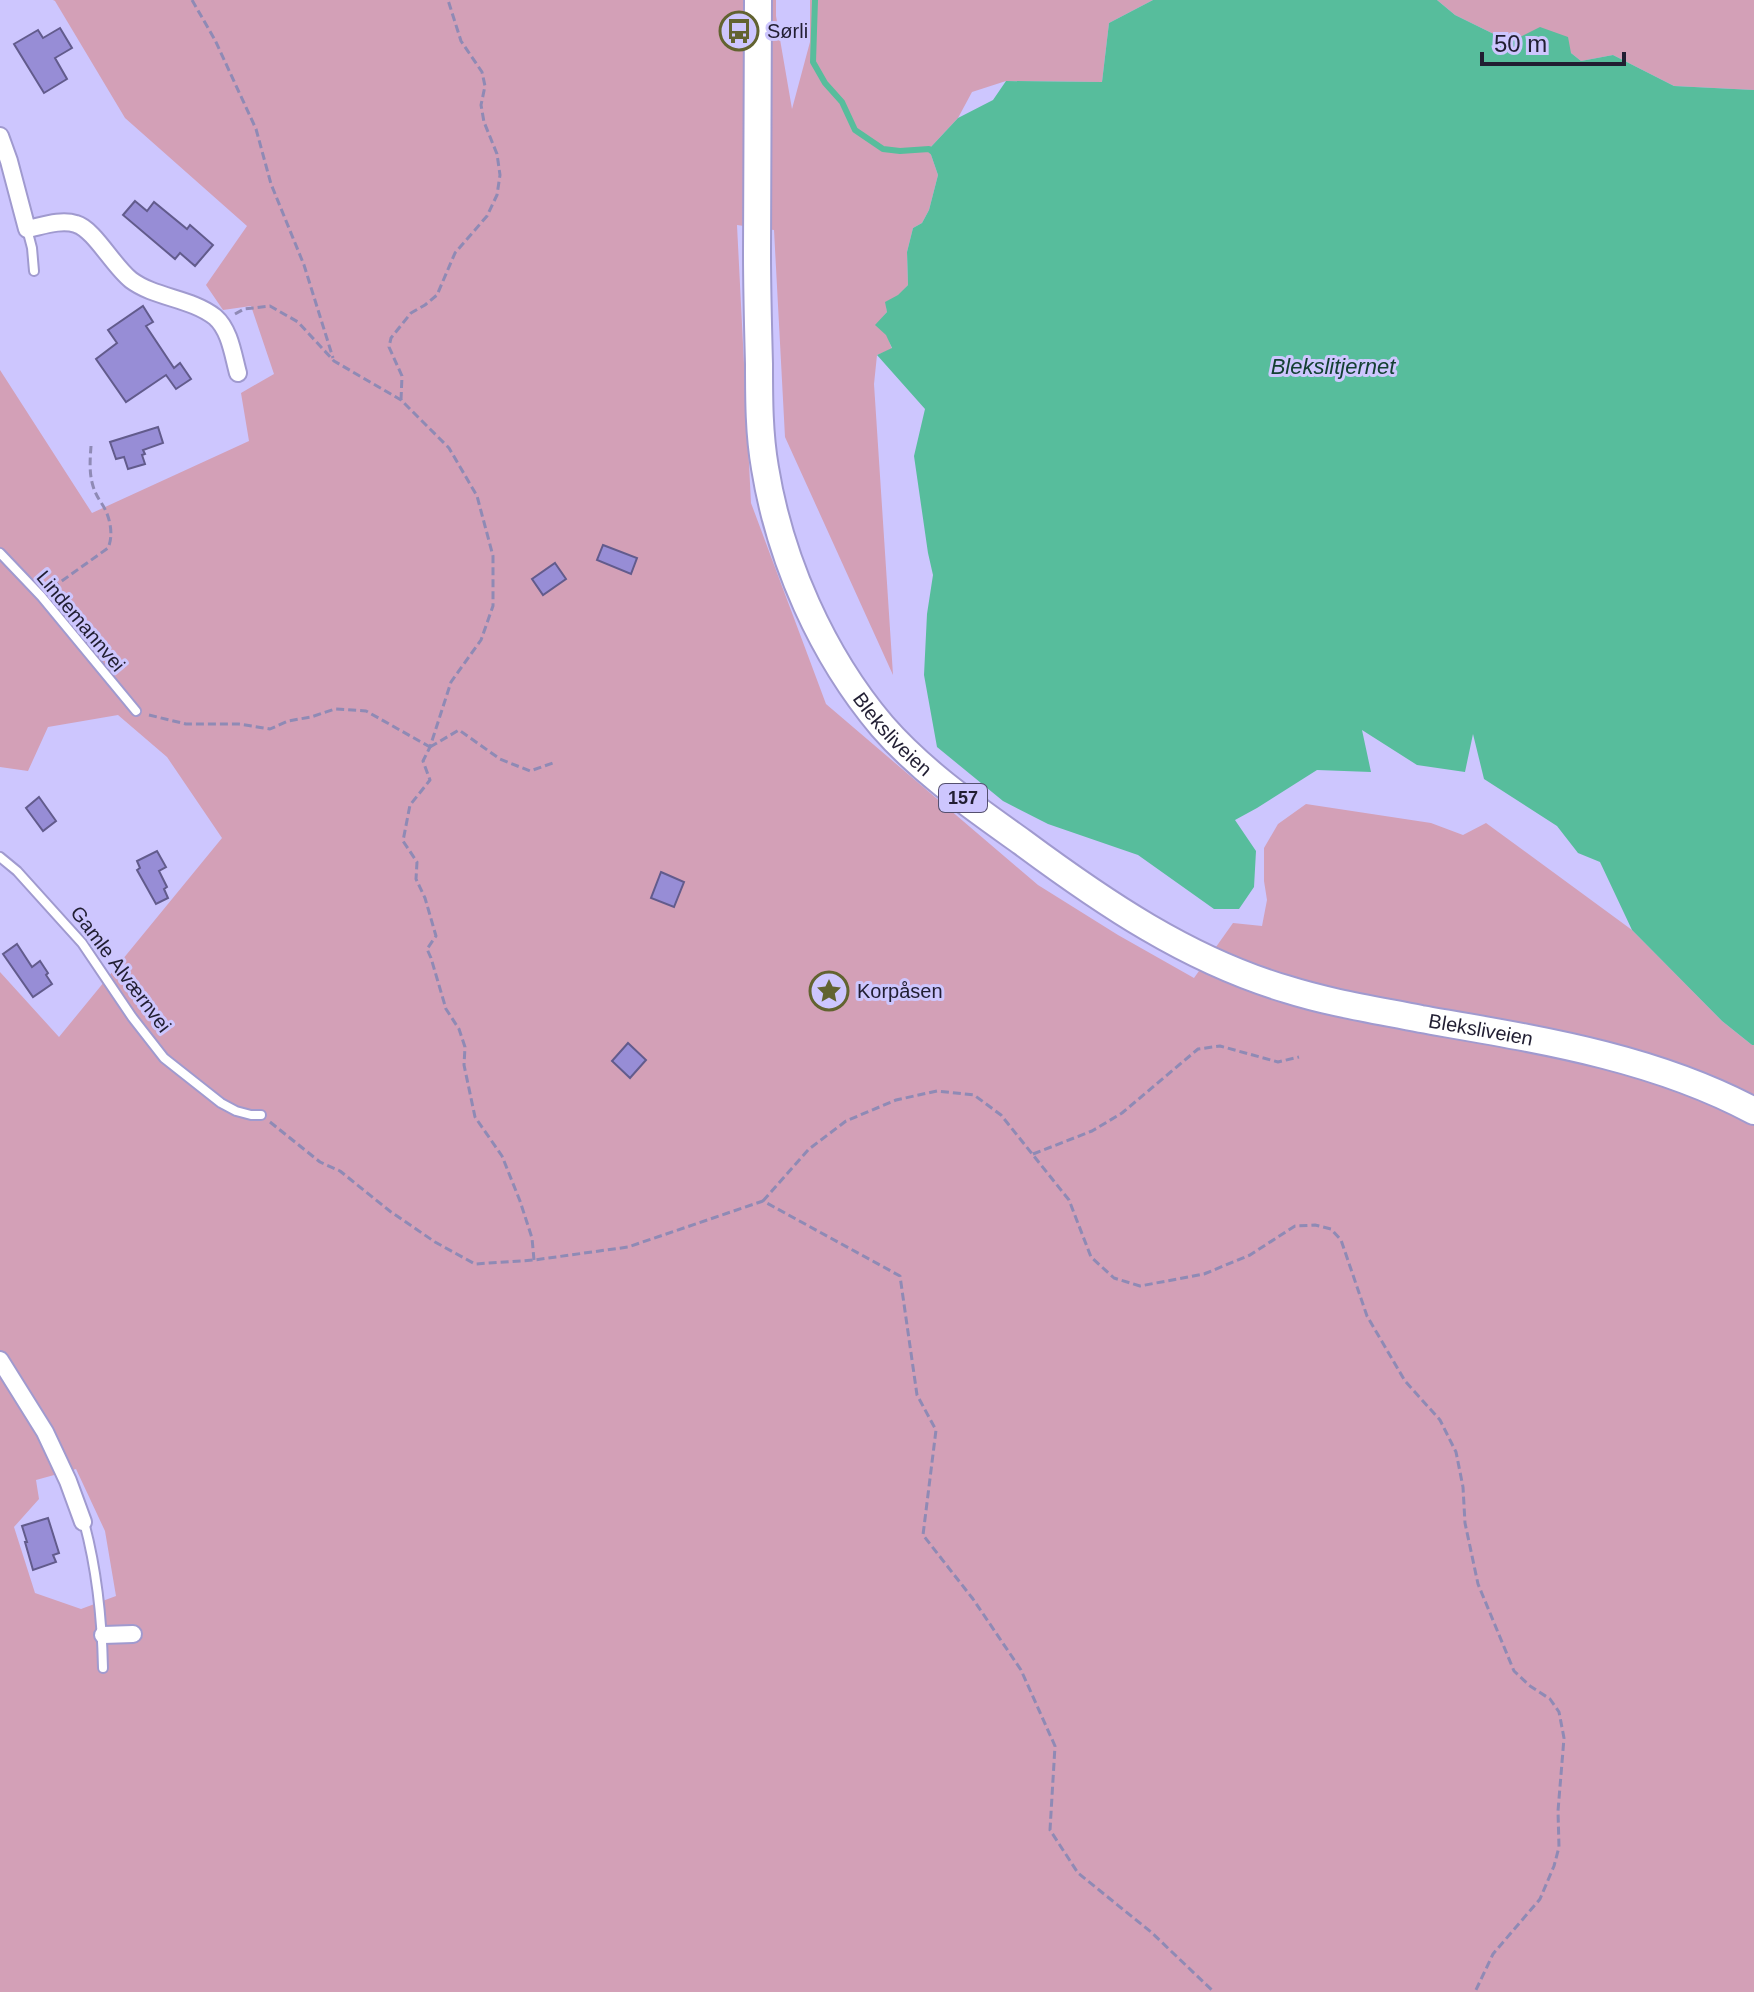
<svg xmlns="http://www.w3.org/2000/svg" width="1754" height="1992" viewBox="0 0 1754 1992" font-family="Arial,sans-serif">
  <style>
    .green { fill: #d3a0b7; fill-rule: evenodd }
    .water { fill: #57bd9c }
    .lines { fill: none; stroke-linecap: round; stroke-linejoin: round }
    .stream { stroke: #57bd9c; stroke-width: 6 }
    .building { fill: #978dd6; stroke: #625b8c; stroke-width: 2 }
    .lane-casing { stroke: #a09acf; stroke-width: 12 }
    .street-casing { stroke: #a09acf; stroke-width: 20 }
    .primary-casing { stroke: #a09acf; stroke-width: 30 }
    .path { stroke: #8f8ab5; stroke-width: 3; stroke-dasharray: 8 4; stroke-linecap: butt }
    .lane { stroke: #fff; stroke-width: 8 }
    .street { stroke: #fff; stroke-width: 16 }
    .primary { stroke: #fff; stroke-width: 26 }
    .labels { text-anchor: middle; stroke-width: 6; stroke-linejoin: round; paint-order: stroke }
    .shield { fill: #cdc6fe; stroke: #55506f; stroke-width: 2 }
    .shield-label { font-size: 18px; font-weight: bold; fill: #211e32 }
    .poi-label { font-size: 20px; fill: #211e32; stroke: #cdc6fe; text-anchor: start }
    .street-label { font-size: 20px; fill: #211e32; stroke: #cdc6fe }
    .water-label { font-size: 22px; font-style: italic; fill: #134032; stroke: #cdc6fe }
  </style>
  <rect width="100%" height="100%" fill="#cdc6fe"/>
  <!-- green -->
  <g class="green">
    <path d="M 53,0 L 776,0 L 776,16 L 792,109 L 810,42 L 810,0 L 1153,0 L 1109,23 L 1102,82 L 1006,81 L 972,92 L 958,118 L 929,149 L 938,175 L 929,210 L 922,223 L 913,228 L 907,252 L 908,285 L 898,296 L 886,302 L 887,312 L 881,319 L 892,349 L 877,355 L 874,384 L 893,675 L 785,437 L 774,230 L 737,225 L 751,503 L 826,704 L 1038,885 L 1118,935 L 1194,978 L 1233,923 L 1262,926 L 1267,900 L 1264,881 L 1264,848 L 1278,824 L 1306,804 L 1431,823 L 1463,835 L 1486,823 L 1632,930 L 1722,1021 L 1752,1045 L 1754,1045 L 1754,1992 L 0,1992 L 0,972 L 59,1037 L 222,838 L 167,757 L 118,715 L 48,727 L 28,771 L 0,767 L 0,370 L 92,513 L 249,441 L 241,393 L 274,374 L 251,306 L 223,310 L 206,285 L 247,226 L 125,118 L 55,1 ZM 76,1469 L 105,1531 L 116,1596 L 81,1609 L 35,1593 L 14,1527 L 39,1499 L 36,1480 Z"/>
    <polygon points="1437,0 1754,0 1754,90 1674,86 1613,55 1581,61 1571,53 1510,42 1455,15"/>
  </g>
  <!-- water -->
  <polygon class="water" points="1153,0 1437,0 1455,15 1510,42 1540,27 1568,37 1571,53 1581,61 1613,55 1674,86 1754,90 1754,1045 1752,1045 1722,1021 1632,930 1600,862 1578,853 1557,826 1484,779 1473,734 1465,772 1417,765 1362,730 1371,772 1317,770 1257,808 1235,820 1256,851 1254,887 1239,909 1214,909 1138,855 1048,824 1003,801 937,747 924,675 927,614 933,575 928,553 914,456 925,409 877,355 892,348 886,335 875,325 887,312 885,302 898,295 908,285 907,252 913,228 922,223 929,210 938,175 929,149 958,118 993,100 1006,81 1102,82 1109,23"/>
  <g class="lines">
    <!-- stream -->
    <polyline class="stream" points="815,0 813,62 825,83 842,102 855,130 883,149 900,151 929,149 933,152"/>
  </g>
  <!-- building -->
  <g class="building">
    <polygon points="60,28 72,48 55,58 67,79 44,93 14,44 38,30 43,38"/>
    <polygon points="135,201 147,211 154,202 187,229 190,225 213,245 195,266 180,253 175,259 123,215"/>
    <polygon points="143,306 153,322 146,326 174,368 180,363 191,379 176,389 166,375 126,402 96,359 117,343 108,330"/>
    <polygon points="158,427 163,443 143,450 145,454 142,455 145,464 128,469 124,457 116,459 110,442"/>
    <polygon points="603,545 637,558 631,574 597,560"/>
    <polygon points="555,563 566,579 543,595 532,579"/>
    <polygon points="39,797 56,821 43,831 26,808"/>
    <polygon points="157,851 166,867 159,871 167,887 164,889 168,898 156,904 137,870 140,868 137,861"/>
    <polygon points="661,872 684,882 674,907 651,898"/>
    <polygon points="17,944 32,967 40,961 48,973 46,975 52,984 33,997 3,954"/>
    <polygon points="628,1043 646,1060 630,1078 612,1061"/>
    <polygon points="48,1518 59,1553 53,1555 56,1562 33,1570 25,1542 27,1542 22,1526"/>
  </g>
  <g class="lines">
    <defs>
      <g id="lane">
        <polyline points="27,229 32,248 34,271"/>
        <polyline points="0,553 41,596 136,711"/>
        <polyline points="0,857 17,871 82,943 132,1017 164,1058 221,1103 236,1111 251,1115 261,1115"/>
        <path d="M 84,1522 C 97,1570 102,1619 103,1668"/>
      </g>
      <g id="street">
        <path d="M 0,136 L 9,161 L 27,229 C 42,226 61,219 76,224 C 94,229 113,266 131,280 C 155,298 191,298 215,317 C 230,330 233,355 238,373"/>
        <polyline points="0,1360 45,1432 68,1481 83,1522"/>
        <polyline points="103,1635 133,1634"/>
      </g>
      <g id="primary">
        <path id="s1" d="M 758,0 C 758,84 757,168 757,252 C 757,289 758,327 759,364 C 759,399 759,434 765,468 C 780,560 822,655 882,726 C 922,772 973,807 1022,842 C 1103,902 1188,960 1286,989 C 1330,1003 1376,1010 1421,1019 C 1535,1039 1651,1056 1754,1111"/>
      </g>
    </defs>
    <!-- lane casing -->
    <use href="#lane" class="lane-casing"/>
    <!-- street casing -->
    <use href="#street" class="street-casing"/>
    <!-- primary casing -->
    <use href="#primary" class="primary-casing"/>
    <!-- path -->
    <g class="path">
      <polyline points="192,0 215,40 256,129 271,184 304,265 333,358"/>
      <polyline points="235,314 244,309 270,306 298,322 334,361 401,400 449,448 477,496 493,556 493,606 481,640 451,682 430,747 423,761 430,780 410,805 403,841 417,862 416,879 425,898 436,936 427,949 431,958 446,1009 459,1029 465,1047 464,1065 475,1117 502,1156 520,1201 532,1238 534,1260"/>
      <polyline points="401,400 402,376 389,347 391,338 411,313 425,305 437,295 455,253 487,216 497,195 500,175 497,154 484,122 481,105 485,86 482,72 461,41 448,0"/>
      <path d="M 52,588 L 108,548 C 114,535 110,516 102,504 C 98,498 95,493 93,486 C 89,473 90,460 91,446"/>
      <polyline points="149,715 186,724 239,724 270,729 288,721 311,717 335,709 366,711 430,747"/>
      <polyline points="430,747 459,730 500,759 530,771 553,763"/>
      <polyline points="270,1122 320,1162 340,1171 391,1212 435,1242 475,1264 534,1260 628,1247 763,1201 900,1276 917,1395 936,1430 923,1535 973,1599 1021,1670 1055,1746 1050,1830 1078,1873 1151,1932 1214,1992"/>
      <polyline points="1033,1154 1092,1131 1122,1113 1198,1049 1220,1046 1278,1062 1299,1057"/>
      <polyline points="763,1201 809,1149 846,1121 896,1100 937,1091 974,1095 1001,1115 1069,1200 1091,1257 1114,1278 1140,1286 1204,1274 1250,1255 1295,1226 1315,1225 1331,1229 1341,1240 1367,1316 1405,1381 1440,1420 1456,1452 1463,1487 1465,1523 1478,1584 1514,1671 1530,1686 1550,1699 1559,1712 1564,1738 1558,1811 1559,1847 1554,1866 1540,1899 1493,1954 1475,1992"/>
    </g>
    <!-- lane -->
    <use href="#lane" class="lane"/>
    <!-- street -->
    <use href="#street" class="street"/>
    <!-- primary -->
    <use href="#primary" class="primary"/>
  </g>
  <!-- icons -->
  <defs>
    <symbol id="bus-ring" viewBox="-11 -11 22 22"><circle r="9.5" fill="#cdc6fe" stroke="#626330" stroke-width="1.5"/><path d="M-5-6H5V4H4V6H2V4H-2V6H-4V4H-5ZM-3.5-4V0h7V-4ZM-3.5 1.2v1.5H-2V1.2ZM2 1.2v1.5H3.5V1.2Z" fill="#626330"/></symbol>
    <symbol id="sight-ring" viewBox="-11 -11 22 22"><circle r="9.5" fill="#cdc6fe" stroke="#626330" stroke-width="1.5"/><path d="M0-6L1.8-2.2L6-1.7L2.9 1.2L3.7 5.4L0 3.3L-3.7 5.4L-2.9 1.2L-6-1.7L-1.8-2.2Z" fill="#626330"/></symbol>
  </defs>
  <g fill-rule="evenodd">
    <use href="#bus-ring" x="717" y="9" width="44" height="44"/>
    <use href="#sight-ring" x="807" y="969" width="44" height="44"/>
  </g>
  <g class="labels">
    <!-- shield labels -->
    <rect class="shield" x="939" y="784" width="48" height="28" rx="6"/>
    <g class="shield-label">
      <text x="963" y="804">157</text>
    </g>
    <!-- poi labels -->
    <g class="poi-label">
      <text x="767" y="38">Sørli</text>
      <text x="857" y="998">Korpåsen</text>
    </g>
    <!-- street labels -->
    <g class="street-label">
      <text transform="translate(81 621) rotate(50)" y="7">Lindemannvei</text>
      <text dy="7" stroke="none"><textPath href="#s1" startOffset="768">Bleksliveien</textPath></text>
      <text transform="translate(121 969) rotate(53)" y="7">Gamle Alværnvei</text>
      <text dy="7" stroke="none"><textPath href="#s1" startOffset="1440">Bleksliveien</textPath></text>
    </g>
    <!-- water labels -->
    <g class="water-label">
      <text x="1333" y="374">Blekslitjernet</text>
    </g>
  </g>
  <!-- scale -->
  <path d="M1482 52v12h142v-12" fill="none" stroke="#211e32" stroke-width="4"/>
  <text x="1494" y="52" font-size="24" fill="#211e32" stroke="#cdc6fe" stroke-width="6" paint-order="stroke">50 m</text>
</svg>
